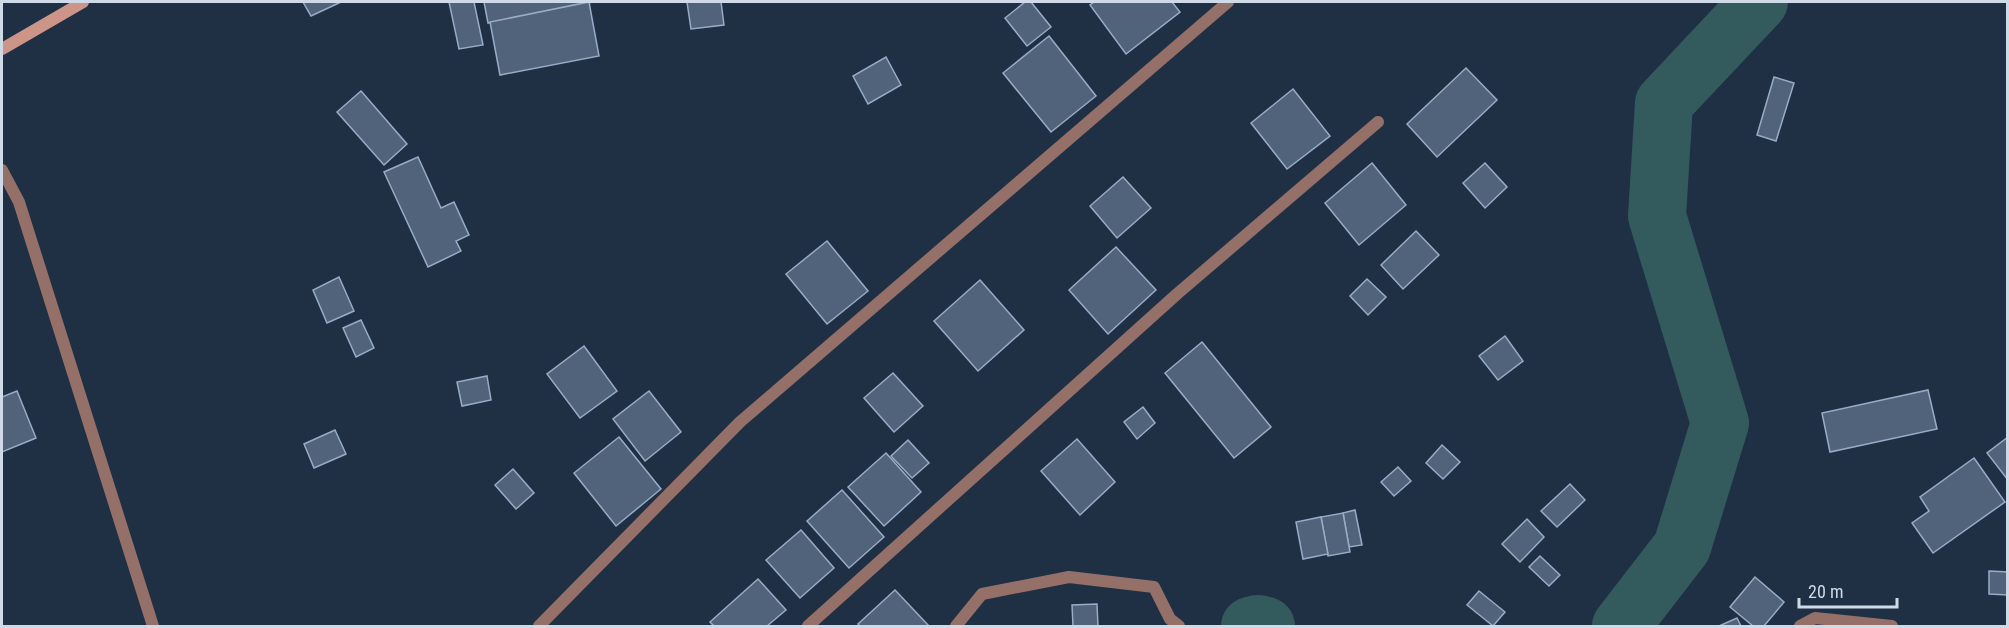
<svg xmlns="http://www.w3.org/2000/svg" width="2009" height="628" viewBox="0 0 2009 628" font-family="'Roboto Condensed',sans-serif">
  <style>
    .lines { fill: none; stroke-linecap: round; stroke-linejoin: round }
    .river { stroke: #335b5e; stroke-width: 58 }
    .building { fill: #50637b; stroke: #98acc7; stroke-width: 1.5 }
    .street { stroke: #947068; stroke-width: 12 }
    .secondary { stroke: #cd9488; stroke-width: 12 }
  </style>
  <rect width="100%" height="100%" fill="#1f3045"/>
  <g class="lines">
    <!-- river -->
    <g class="river">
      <polyline points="1250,626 1258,624 1266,626"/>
      <polyline points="1621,626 1682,547 1720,423 1657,216 1664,103 1759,2"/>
    </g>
  </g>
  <!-- building -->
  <g class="building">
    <polygon points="303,2 341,2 311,16"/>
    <polygon points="449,2 474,2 483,45 459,49"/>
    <polygon points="484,2 593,2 488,23"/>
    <polygon points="589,2 599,56 500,75 490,22"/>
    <polygon points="687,2 721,2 724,25 691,29"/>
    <polygon points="1025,2 1031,2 1051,27 1027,46 1005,18"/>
    <polygon points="1094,2 1172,2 1180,12 1126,54 1090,5"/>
    <polygon points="1049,36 1096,96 1051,132 1003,73"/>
    <polygon points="886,57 901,85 868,104 853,76"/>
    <polygon points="1466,68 1497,100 1437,157 1407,124"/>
    <polygon points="1774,77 1794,83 1776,141 1757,135"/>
    <polygon points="1293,89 1330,136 1287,169 1251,123"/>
    <polygon points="361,91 407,144 384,165 337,112"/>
    <polygon points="418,157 441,208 454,202 469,235 456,241 461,251 428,267 384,172"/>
    <polygon points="1372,163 1406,205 1359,245 1325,203"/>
    <polygon points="1485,163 1507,187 1485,208 1463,183"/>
    <polygon points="1123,177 1151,208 1117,238 1090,206"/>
    <polygon points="1416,231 1439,255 1403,289 1381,265"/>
    <polygon points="827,241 868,291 827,324 786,274"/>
    <polygon points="1116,247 1156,290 1108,334 1069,290"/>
    <polygon points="339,277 354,311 327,323 313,290"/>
    <polygon points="1367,279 1386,297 1368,315 1350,296"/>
    <polygon points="980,280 1024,330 978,371 934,321"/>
    <polygon points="361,320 374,348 356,357 343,328"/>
    <polygon points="1505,336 1523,361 1498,380 1479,356"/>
    <polygon points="1202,342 1271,427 1234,458 1165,373"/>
    <polygon points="584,346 617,391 580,418 547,374"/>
    <polygon points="893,373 923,406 894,432 864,398"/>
    <polygon points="487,376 491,400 462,406 457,382"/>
    <polygon points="1928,390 1937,429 1830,452 1822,413"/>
    <polygon points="17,391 36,438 2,452 2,397"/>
    <polygon points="649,391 681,432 645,461 613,419"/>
    <polygon points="1143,407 1155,423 1137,439 1124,422"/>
    <polygon points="335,430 346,454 314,468 304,444"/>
    <polygon points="619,437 661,489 616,526 574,473"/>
    <polygon points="2008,437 2008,480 1987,453"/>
    <polygon points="1077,439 1115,482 1080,515 1041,471"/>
    <polygon points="908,440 929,463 912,478 891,456"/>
    <polygon points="1442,445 1460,462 1443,479 1426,463"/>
    <polygon points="886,453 921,492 884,526 848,487"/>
    <polygon points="1974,458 2005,502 1933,553 1912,523 1929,511 1920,497"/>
    <polygon points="1398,467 1411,481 1394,496 1381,482"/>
    <polygon points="513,469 534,493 516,509 495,485"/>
    <polygon points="1570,484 1585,500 1557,527 1541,511"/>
    <polygon points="842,490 884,537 849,568 807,521"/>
    <polygon points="1355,510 1362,545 1349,547 1343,513"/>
    <polygon points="1343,513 1350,552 1328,556 1321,517"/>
    <polygon points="1321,517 1328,554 1303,559 1296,522"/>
    <polygon points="1527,519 1544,537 1520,562 1502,544"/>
    <polygon points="801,530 834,568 800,598 766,560"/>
    <polygon points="1540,556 1560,575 1549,586 1529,567"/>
    <polygon points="1989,571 2008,572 2008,595 1989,594"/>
    <polygon points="1755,577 1784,602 1764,626 1753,626 1730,607"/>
    <polygon points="758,579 786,610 767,626 714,626 710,622"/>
    <polygon points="895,590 929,626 860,626 858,624"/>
    <polygon points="1479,591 1505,612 1493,626 1467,605"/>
    <polygon points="1097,604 1098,626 1073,626 1072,605"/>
    <polygon points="1737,618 1741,626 1719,626"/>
  </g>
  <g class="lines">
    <!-- street -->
    <g class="street">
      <polyline points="2,170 19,202 153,626"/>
      <polyline points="539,626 740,422 1228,2"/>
      <polyline points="808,626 1177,294 1378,122"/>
      <polyline points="956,626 982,594 1069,577 1154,587 1170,619 1179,626"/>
      <polyline points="1800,626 1815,618 1892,626"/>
    </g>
    <!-- secondary -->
    <polyline class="secondary" points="2,49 83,2"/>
  </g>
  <!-- border -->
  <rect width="2009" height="628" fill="none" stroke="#cfdae8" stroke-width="6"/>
  <!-- scale -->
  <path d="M1799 598v9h98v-9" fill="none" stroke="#cfdae8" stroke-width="3"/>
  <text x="1808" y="598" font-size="18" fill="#cfdae8" stroke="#1f3045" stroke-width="4.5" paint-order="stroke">20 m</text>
</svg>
